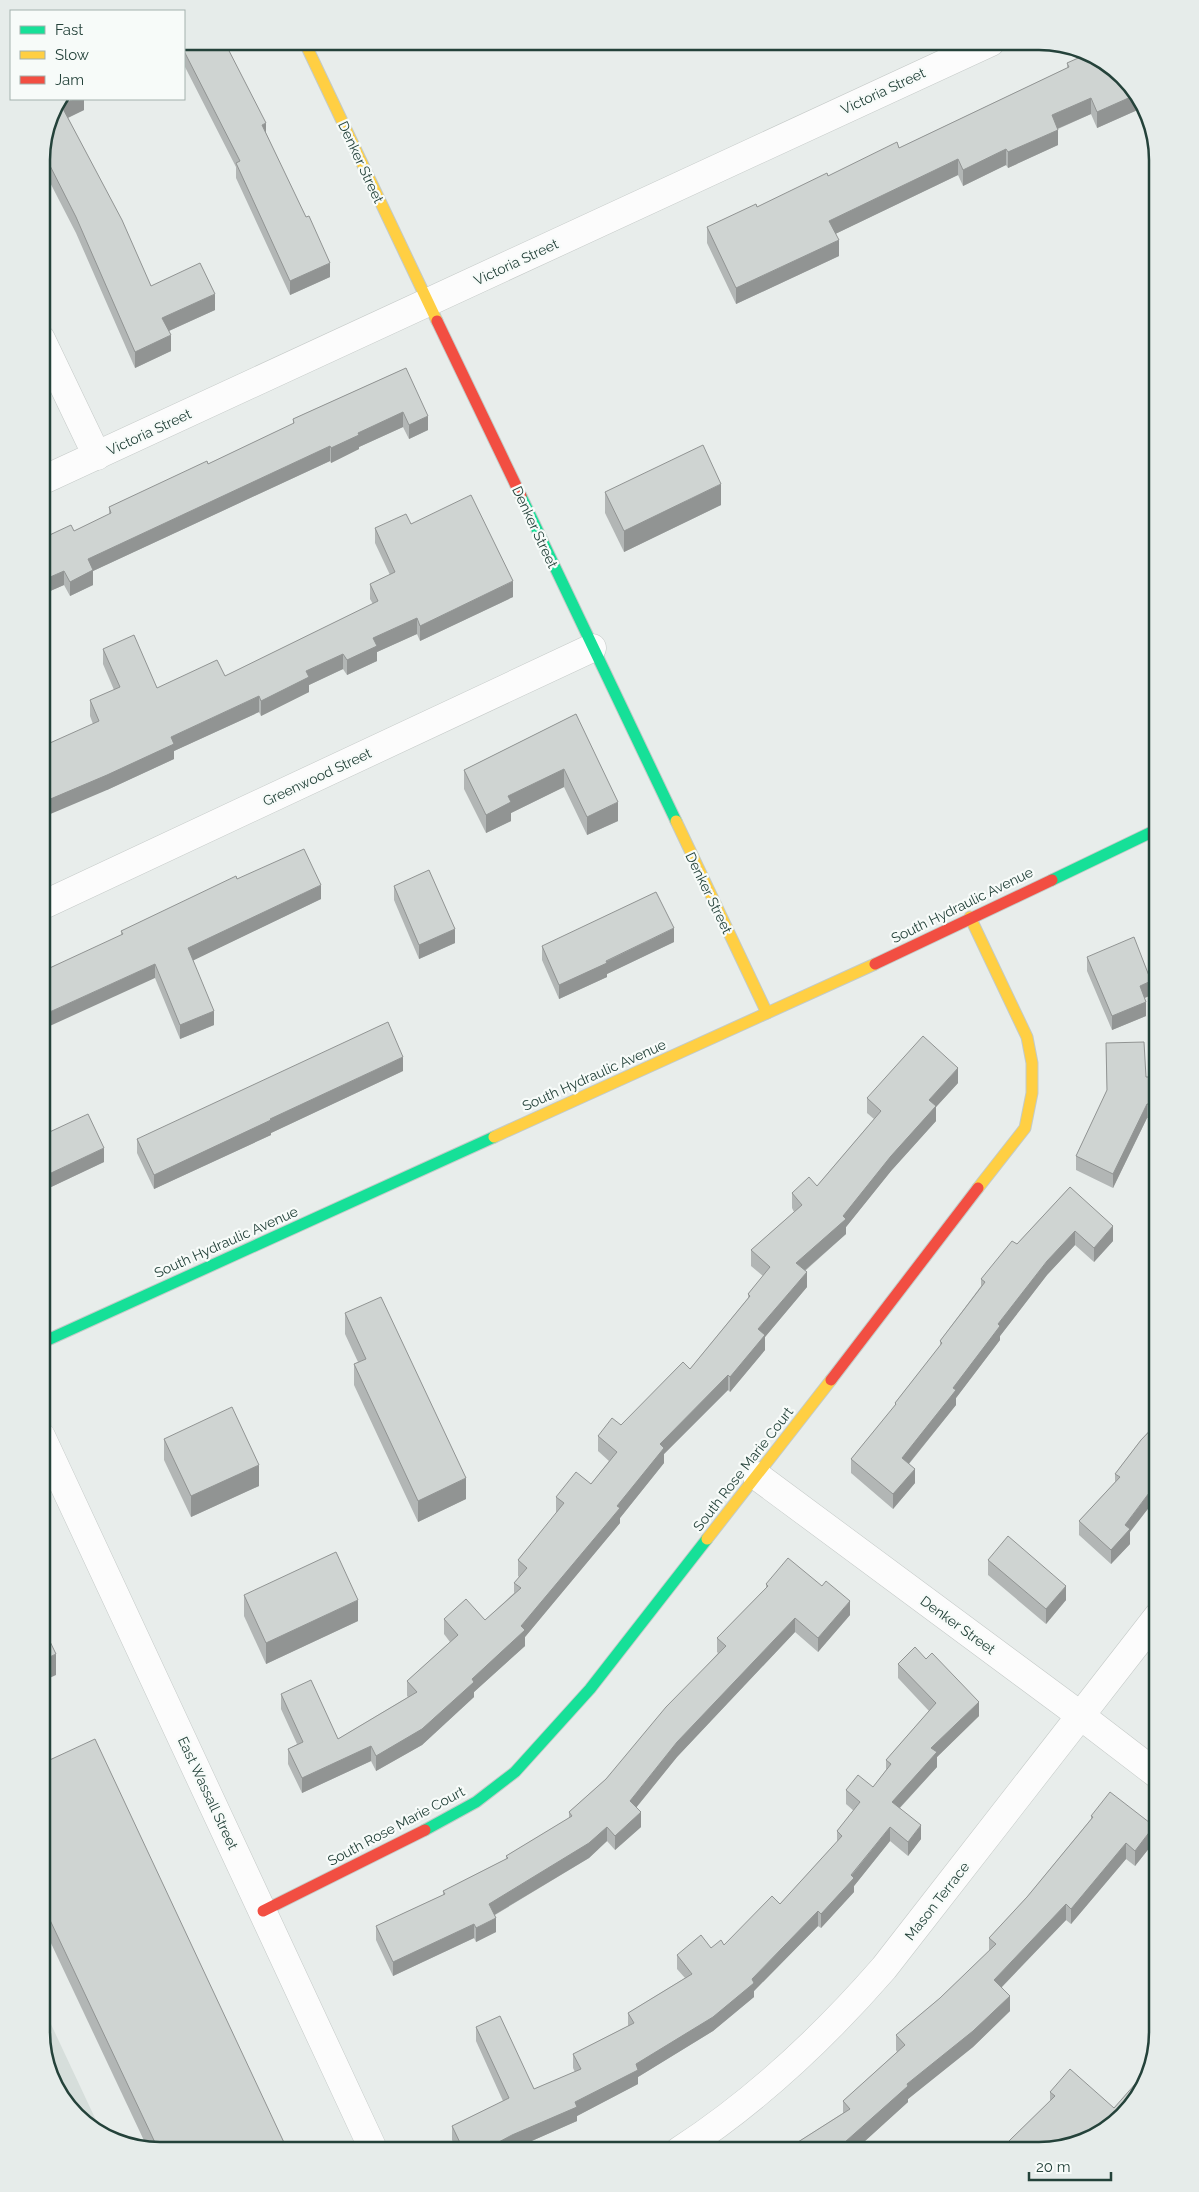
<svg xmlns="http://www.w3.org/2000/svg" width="1199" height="2192" viewBox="0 0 1199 2192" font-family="Raleway,sans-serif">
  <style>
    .built { fill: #d6dedb }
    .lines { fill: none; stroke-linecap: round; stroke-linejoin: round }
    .street-casing { stroke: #c5cac8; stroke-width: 29 }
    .fast-casing { stroke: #c3cbc8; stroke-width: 13 }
    .slow-casing { stroke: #c3cbc8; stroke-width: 13 }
    .jam-casing { stroke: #c3cbc8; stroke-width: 13 }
    .street { stroke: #fcfcfc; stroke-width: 28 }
    .fast { stroke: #16e098; stroke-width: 11 }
    .slow { stroke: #ffcf43; stroke-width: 11 }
    .jam { stroke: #f24e42; stroke-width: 11 }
    .wall { fill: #b2b6b5 }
    .shaded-wall { fill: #919493 }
    .building { fill: #cfd4d2; stroke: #919493 }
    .labels { text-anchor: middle; stroke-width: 4.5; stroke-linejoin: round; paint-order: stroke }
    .street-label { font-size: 14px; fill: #24423a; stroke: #f7fbf9 }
    .rim { fill: none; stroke: #24423a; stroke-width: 2.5 }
  </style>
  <rect width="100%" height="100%" fill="#e8edeb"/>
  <!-- built -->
  <polygon class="built" points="41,2003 102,2133 94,2131 50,2078 41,2032"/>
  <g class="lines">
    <defs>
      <g id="street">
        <polyline points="41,339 97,456"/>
        <polyline points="41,481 991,42"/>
        <polyline points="41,906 592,648"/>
        <polyline points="41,1436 374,2151"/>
        <polyline points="757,1476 1081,1716 1158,1775"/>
        <path d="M 679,2151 C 756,2101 824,2037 884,1968 L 1158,1616"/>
      </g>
      <g id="fast">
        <polyline points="521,496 676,821"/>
        <polyline points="1052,880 1158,829"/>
        <polyline points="41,1343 494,1137"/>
        <polyline points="425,1830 476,1802 515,1772 590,1689 707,1539"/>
      </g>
      <g id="slow">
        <polyline points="304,41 437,321"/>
        <polyline points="676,821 767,1013"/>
        <polyline points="970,917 1027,1037 1032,1063 1032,1093 1025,1128 978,1188"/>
        <polyline points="494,1137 875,964"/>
        <polyline points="707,1539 831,1380"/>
      </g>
      <g id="jam">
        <polyline points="437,321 521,496"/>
        <polyline points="875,964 1052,880"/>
        <polyline points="831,1380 978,1188"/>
        <polyline points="263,1911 425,1830"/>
      </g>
    </defs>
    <!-- street casing -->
    <use href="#street" class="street-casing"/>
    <!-- fast casing -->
    <use href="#fast" class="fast-casing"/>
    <!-- slow casing -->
    <use href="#slow" class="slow-casing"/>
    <!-- jam casing -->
    <use href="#jam" class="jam-casing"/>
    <!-- street -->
    <use href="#street" class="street"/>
    <!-- fast -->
    <use href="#fast" class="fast"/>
    <!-- slow -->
    <use href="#slow" class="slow"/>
    <!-- jam -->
    <use href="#jam" class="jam"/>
  </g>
  <!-- wall -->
  <g class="wall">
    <polygon points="184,41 266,133 330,277 290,295 236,178 236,167 184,65"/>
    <polygon points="1105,61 1149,114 1152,130 1142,108 1097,128 1091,114 1058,129 1058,145 1008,168 1006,165 963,186 958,175 835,234 839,256 736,304 707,243 707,227 757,207 828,176 899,148 1067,68 1067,63"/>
    <polygon points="84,99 84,110 68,118 151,286 215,310 169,331 171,351 135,368 76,233 41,165 41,152 50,114"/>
    <polygon points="406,368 428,430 409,439 403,427 359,447 359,449 331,463 330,461 93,571 93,585 70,596 64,585 41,595 41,539 74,531 109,515 109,507 208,464 293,424 293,419"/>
    <polygon points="605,492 721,505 624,552 605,513"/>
    <polygon points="411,524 513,597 420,641 417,634 377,652 377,661 347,675 343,669 309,685 309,692 261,716 259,712 174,751 174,759 107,790 93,724 90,716 90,700 114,690 103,664 103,649 157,688 225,676 373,604 370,599 370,584 390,575 375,543 375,528"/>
    <polygon points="576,714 618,821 587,835 564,787 511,813 511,821 486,833 464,789 464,770"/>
    <polygon points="237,879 321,899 193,960 214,1025 180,1039 155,978 121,935 121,931"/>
    <polygon points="394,886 455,943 419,959 394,900"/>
    <polygon points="674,942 607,974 607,977 559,999 542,960 542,946"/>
    <polygon points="1087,957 1151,995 1145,998 1146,1016 1112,1030 1087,971"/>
    <polygon points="1106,1043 1146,1077 1158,1077 1158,1118 1147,1118 1113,1188 1076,1170 1076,1156 1107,1091"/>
    <polygon points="403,1071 271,1133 271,1135 154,1189 137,1153 137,1139"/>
    <polygon points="958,1083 936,1107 936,1121 891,1171 846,1227 846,1234 805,1271 807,1287 765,1337 765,1350 730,1392 728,1390 664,1454 664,1463 620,1518 620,1523 525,1637 525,1646 474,1692 474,1697 422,1745 376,1771 371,1761 302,1793 288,1764 288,1749 297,1744 281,1709 281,1694 338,1739 408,1697 407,1696 407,1681 450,1642 444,1634 444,1619 485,1620 514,1593 514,1583 519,1577 518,1576 518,1560 557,1513 556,1512 556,1497 591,1484 609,1461 598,1451 598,1436 621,1425 690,1369 748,1298 748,1294 763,1276 751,1266 751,1250 794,1212 792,1208 792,1193 817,1186 874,1119 867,1113 867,1098"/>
    <polygon points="41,1136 104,1162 49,1188 41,1174"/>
    <polygon points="1070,1187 1113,1241 1094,1262 1075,1245 1047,1275 1000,1336 1000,1340 956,1398 956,1405 909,1464 915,1483 893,1509 851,1473 851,1459 895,1406 895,1403 940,1346 940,1341 981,1286 981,1279 1017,1244"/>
    <polygon points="345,1313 466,1499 418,1522 354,1385 354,1364 358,1362 345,1334"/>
    <polygon points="164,1439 259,1486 191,1517 164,1460"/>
    <polygon points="1141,1440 1130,1532 1130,1544 1111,1564 1079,1535 1079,1521 1115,1482 1115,1474"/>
    <polygon points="988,1560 1066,1600 1046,1624 988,1575"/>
    <polygon points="766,1584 850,1615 818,1652 795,1632 677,1757 636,1808 641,1827 615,1850 607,1841 589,1858 495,1915 496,1932 476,1942 474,1938 393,1976 376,1940 376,1926 443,1895 443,1891 506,1859 506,1856 569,1818 569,1812 606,1779 718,1653 717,1652 717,1638 766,1588"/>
    <polygon points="244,1595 358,1621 266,1664 244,1616"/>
    <polygon points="898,1664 979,1716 937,1757 937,1767 900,1808 921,1839 908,1856 890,1841 854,1886 854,1892 821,1928 818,1926 754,1991 754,1997 713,2031 638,2077 638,2084 577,2116 577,2121 509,2151 457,2151 452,2140 452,2126 503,2101 476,2041 476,2027 534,2089 575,2072 573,2068 573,2054 628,2026 628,2013 685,1978 677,1969 677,1955 724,1945 780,1904 837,1842 837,1831 854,1811 846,1804 846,1790 873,1787 886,1770 886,1760 929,1711 898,1678"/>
    <polygon points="41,1764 288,2151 152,2151 148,2149 41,1922"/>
    <polygon points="1091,1816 1154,1842 1135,1866 1126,1859 1071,1924 1066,1920 1002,1987 1010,2011 973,2047 908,2099 908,2102 854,2151 787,2151 787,2149 843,2113 843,2101 897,2052 896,2050 896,2035 940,1998 989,1951 989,1938 1027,1897 1091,1819"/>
    <polygon points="1050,2092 1114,2108 1138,2098 1039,2151 1009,2151 1009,2141 1050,2101"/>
  </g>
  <!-- shaded-wall -->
  <g class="shaded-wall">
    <polygon points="1133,96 1142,106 1142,108 1097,128 1097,112"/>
    <polygon points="1091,98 1091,114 1052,131 1052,115"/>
    <polygon points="74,99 84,99 84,110 61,121 61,105"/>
    <polygon points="266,123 266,137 262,125"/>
    <polygon points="1058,130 1058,145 1008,168 1008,152"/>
    <polygon points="1006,149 1006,165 963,186 963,170"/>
    <polygon points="958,159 958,175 829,237 829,221"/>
    <polygon points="839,240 839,256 736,304 736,288"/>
    <polygon points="330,263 330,277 290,295 290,281"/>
    <polygon points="215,294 215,310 162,334 162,318"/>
    <polygon points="171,335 171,351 135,368 135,352"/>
    <polygon points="403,412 403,427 359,447 359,449 331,463 331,448 358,433"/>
    <polygon points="428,416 428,430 409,439 409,425"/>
    <polygon points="330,446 330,461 93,571 93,585 70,596 70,582 88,559"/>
    <polygon points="721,484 721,505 624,552 624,531"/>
    <polygon points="64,571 64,585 41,595 41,581"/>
    <polygon points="513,581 513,597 420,641 420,626"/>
    <polygon points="417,618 417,634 377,652 377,661 347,675 347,660 373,638"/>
    <polygon points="343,654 343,669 309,685 309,692 261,716 261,701 306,671"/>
    <polygon points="259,696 259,712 174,751 174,759 107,790 41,818 41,803 171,737"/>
    <polygon points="564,769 564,787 511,813 511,821 486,833 486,815 508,796"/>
    <polygon points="618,802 618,821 587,835 587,817"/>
    <polygon points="321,885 321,899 188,963 188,948"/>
    <polygon points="674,928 674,942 607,974 607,977 559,999 559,985"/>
    <polygon points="455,929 455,943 419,959 419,945"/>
    <polygon points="155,964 155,978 41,1030 41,1016"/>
    <polygon points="1151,981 1151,995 1140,1000 1140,986"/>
    <polygon points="1146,1002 1146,1016 1112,1030 1112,1016"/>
    <polygon points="214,1011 214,1025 180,1039 180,1025"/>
    <polygon points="403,1057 403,1071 271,1133 271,1135 154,1189 154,1175 270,1119"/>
    <polygon points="958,1068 958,1083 936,1107 936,1121 891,1171 846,1227 846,1234 796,1278 796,1263 843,1216 929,1100"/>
    <polygon points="1147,1104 1147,1118 1113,1188 1113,1174"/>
    <polygon points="104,1148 104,1162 49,1188 49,1174"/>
    <polygon points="1113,1226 1113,1241 1094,1262 1094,1248"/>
    <polygon points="1075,1231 1075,1245 1047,1275 1000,1336 1000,1340 956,1398 956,1405 902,1472 902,1458 998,1324 1047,1261"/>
    <polygon points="807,1272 807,1287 765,1337 765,1350 730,1392 730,1377 758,1329"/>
    <polygon points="728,1375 728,1390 664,1454 664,1463 620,1518 620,1523 525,1637 525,1646 474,1692 474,1697 422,1745 376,1771 376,1756 472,1679 521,1626 617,1506 660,1444"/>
    <polygon points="259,1465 259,1486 191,1517 191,1496"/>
    <polygon points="915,1469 915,1483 893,1509 893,1494"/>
    <polygon points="466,1478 466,1499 418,1522 418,1501"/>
    <polygon points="1158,1481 1158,1496 1130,1532 1130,1544 1111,1564 1111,1550 1125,1525"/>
    <polygon points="1066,1586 1066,1600 1046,1624 1046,1609"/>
    <polygon points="358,1600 358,1621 266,1664 266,1643"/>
    <polygon points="850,1601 850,1615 818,1652 818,1638"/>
    <polygon points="795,1618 795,1632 677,1757 630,1815 630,1801 677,1742"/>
    <polygon points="56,1654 56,1675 41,1682 41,1661"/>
    <polygon points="979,1702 979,1716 937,1757 937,1767 892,1816 892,1802 931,1748"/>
    <polygon points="371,1746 371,1761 302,1793 302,1778"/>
    <polygon points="641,1812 641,1827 615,1850 615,1836"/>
    <polygon points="921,1825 921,1839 908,1856 908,1842"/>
    <polygon points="1154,1826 1154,1842 1135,1866 1135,1851"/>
    <polygon points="607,1827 607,1841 589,1858 489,1918 489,1904"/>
    <polygon points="890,1827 890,1841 854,1886 854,1892 821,1928 821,1914"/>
    <polygon points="1126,1843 1126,1859 1071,1924 1071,1909"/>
    <polygon points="1066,1904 1066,1920 994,1995 994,1980"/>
    <polygon points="818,1911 818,1926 754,1991 754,1997 713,2031 638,2077 638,2084 577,2116 577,2121 509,2151 482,2151 575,2102 636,2064 752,1979"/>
    <polygon points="496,1918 496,1932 476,1942 476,1928"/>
    <polygon points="474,1924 474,1938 393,1976 393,1962"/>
    <polygon points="1010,1996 1010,2011 973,2047 908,2099 908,2102 854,2151 844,2151 845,2142 907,2084"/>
  </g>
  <!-- building -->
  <g class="building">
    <polygon points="184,41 224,41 266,123 262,125 306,217 309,216 330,263 290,281 236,163 240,161 184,51"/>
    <polygon points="1085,55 1105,61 1133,96 1097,112 1091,98 1052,115 1058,130 1008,152 1006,149 963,170 958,159 829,221 839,240 736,288 707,227 756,204 757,207 827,173 828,176 897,142 899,148 1069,67 1067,63"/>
    <polygon points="61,99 74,99 61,105 122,220 151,286 200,263 215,294 162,318 171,335 135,352 76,217 42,150 50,114"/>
    <polygon points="406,368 428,416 409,425 403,412 358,433 359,435 331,448 330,446 88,559 93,570 70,582 64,571 41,581 41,539 71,525 74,531 111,513 109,507 207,461 208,464 294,423 293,419"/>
    <polygon points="703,445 721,484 624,531 605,492"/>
    <polygon points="471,495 513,581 420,626 417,618 373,638 377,646 347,660 343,654 306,671 309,677 261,701 259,696 171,737 174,744 107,775 41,803 41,747 99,721 90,700 120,687 103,649 134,635 157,688 217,660 225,676 378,601 370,584 395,572 375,528 406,514 411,524"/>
    <polygon points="576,714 618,802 587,817 564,769 508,796 511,802 486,815 464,770"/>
    <polygon points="304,849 321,885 188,948 214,1011 180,1025 155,964 41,1016 41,972 123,934 121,931 236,876 237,879"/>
    <polygon points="429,870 455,929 419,945 394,886"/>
    <polygon points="656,892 674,928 606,961 607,963 559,985 542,946"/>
    <polygon points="1134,937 1151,981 1140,986 1146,1002 1112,1016 1087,957"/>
    <polygon points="388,1022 403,1057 270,1119 271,1120 154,1175 137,1139"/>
    <polygon points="923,1036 958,1068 929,1100 936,1106 891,1156 843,1216 846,1219 796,1263 807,1272 758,1329 765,1335 730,1377 728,1375 660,1444 664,1448 617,1506 620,1508 521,1626 525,1630 472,1679 474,1682 422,1729 376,1756 371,1746 302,1778 288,1749 303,1742 281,1694 311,1680 338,1739 417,1692 407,1681 458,1635 444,1619 466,1599 485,1620 521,1588 514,1583 527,1568 518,1560 564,1503 556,1497 576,1472 591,1484 617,1452 598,1436 612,1418 621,1425 683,1362 690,1369 750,1296 748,1294 770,1267 751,1250 802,1205 792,1193 809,1177 817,1186 881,1111 867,1098"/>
    <polygon points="1144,1042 1146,1077 1158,1077 1158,1104 1147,1104 1113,1174 1076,1156 1107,1090 1106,1043"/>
    <polygon points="88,1114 104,1148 49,1174 41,1159 41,1136"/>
    <polygon points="1070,1187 1113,1226 1094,1248 1075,1231 1047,1261 998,1324 1000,1326 953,1388 956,1390 902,1458 915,1469 893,1494 851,1459 896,1404 895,1403 942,1343 940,1341 985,1282 981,1279 1012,1241 1017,1244"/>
    <polygon points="381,1297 466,1478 418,1501 354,1364 366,1359 345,1313"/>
    <polygon points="232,1407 259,1465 191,1496 164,1439"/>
    <polygon points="1158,1422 1158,1481 1125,1525 1130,1529 1111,1550 1079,1521 1120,1477 1115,1474 1141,1440"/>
    <polygon points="1008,1536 1066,1586 1046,1609 988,1560"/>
    <polygon points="336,1552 358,1600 266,1643 244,1595"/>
    <polygon points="788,1558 822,1586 826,1581 850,1601 818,1638 795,1618 677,1742 630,1801 641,1812 615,1836 607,1827 589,1843 489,1904 496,1918 476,1928 474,1924 393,1962 376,1926 445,1894 443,1891 508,1858 506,1856 572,1816 569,1812 606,1779 666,1707 726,1646 717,1638 768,1586 766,1584"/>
    <polygon points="41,1623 56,1654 41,1661"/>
    <polygon points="915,1647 926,1659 932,1653 979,1702 931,1748 937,1752 892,1802 921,1825 908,1842 890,1827 851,1875 854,1878 821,1914 818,1911 752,1979 754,1983 713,2017 636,2064 638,2070 575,2102 577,2107 512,2135 482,2151 464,2151 452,2126 509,2098 476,2027 500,2016 534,2089 581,2069 573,2054 634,2023 628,2013 692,1974 677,1955 701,1935 711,1948 721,1940 724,1945 772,1896 780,1904 842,1836 837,1831 860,1802 846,1790 858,1775 873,1787 891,1764 886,1760 936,1703 898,1664"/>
    <polygon points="95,1739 288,2151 159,2151 41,1901 41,1764"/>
    <polygon points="1110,1792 1154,1826 1135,1851 1126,1843 1071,1909 1066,1904 994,1980 1010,1996 973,2031 907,2084 908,2086 845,2142 849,2148 844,2151 789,2151 787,2149 850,2109 843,2101 905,2045 896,2035 940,1998 996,1944 989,1938 1027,1897 1093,1817 1091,1816"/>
    <polygon points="1070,2069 1114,2108 1136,2083 1138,2085 1144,2078 1138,2098 1085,2142 1039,2151 1019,2151 1009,2141 1055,2096 1050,2092"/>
  </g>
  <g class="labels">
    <!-- street labels -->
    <g class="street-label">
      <text transform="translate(883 91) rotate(-25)" y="5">Victoria Street</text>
      <text transform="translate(361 162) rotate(65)" y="5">Denker Street</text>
      <text transform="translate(516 262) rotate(-25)" y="5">Victoria Street</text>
      <text transform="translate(149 432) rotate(-25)" y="5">Victoria Street</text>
      <text transform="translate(535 527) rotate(65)" y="5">Denker Street</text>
      <text transform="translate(317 777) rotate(-25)" y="5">Greenwood Street</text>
      <text transform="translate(709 893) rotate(64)" y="5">Denker Street</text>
      <text transform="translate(962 905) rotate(-26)" y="5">South Hydraulic Avenue</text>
      <text transform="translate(594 1075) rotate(-24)" y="5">South Hydraulic Avenue</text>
      <text transform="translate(226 1242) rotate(-24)" y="5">South Hydraulic Avenue</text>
      <text transform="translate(743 1469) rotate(-52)" y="5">South Rose Marie Court</text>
      <text transform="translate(958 1625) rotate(36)" y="5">Denker Street</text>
      <text transform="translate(208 1793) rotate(65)" y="5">East Wassall Street</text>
      <text transform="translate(396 1826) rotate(-28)" y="5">South Rose Marie Court</text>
      <text transform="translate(937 1901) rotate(-52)" y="5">Mason Terrace</text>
    </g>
  </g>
  <!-- crop -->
  <path d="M0 0H1199V2192H0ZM160 50H1039A110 110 0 0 1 1149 160V2032A110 110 0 0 1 1039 2142H160A110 110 0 0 1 50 2032V160A110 110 0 0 1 160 50Z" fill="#e6ecea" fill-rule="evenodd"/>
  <path class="rim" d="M160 50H1039A110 110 0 0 1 1149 160V2032A110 110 0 0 1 1039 2142H160A110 110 0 0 1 50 2032V160A110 110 0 0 1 160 50Z"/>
  <!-- legend -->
  <rect x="10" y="10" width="175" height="90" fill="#f7fbf9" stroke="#a3b1ad"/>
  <rect x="20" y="26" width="25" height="8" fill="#16e098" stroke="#a3b1ad"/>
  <text x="55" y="35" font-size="15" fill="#24423a">Fast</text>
  <rect x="20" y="51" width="25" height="8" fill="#ffcf43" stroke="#a3b1ad"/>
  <text x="55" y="60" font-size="15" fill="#24423a">Slow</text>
  <rect x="20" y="76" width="25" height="8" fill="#f24e42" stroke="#a3b1ad"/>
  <text x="55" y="85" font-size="15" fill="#24423a">Jam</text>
  <!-- scale -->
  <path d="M1029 2172v8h82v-8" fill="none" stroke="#24423a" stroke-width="2.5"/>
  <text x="1036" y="2172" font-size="15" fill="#24423a" stroke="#f7fbf9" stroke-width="4" paint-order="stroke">20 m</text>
</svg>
